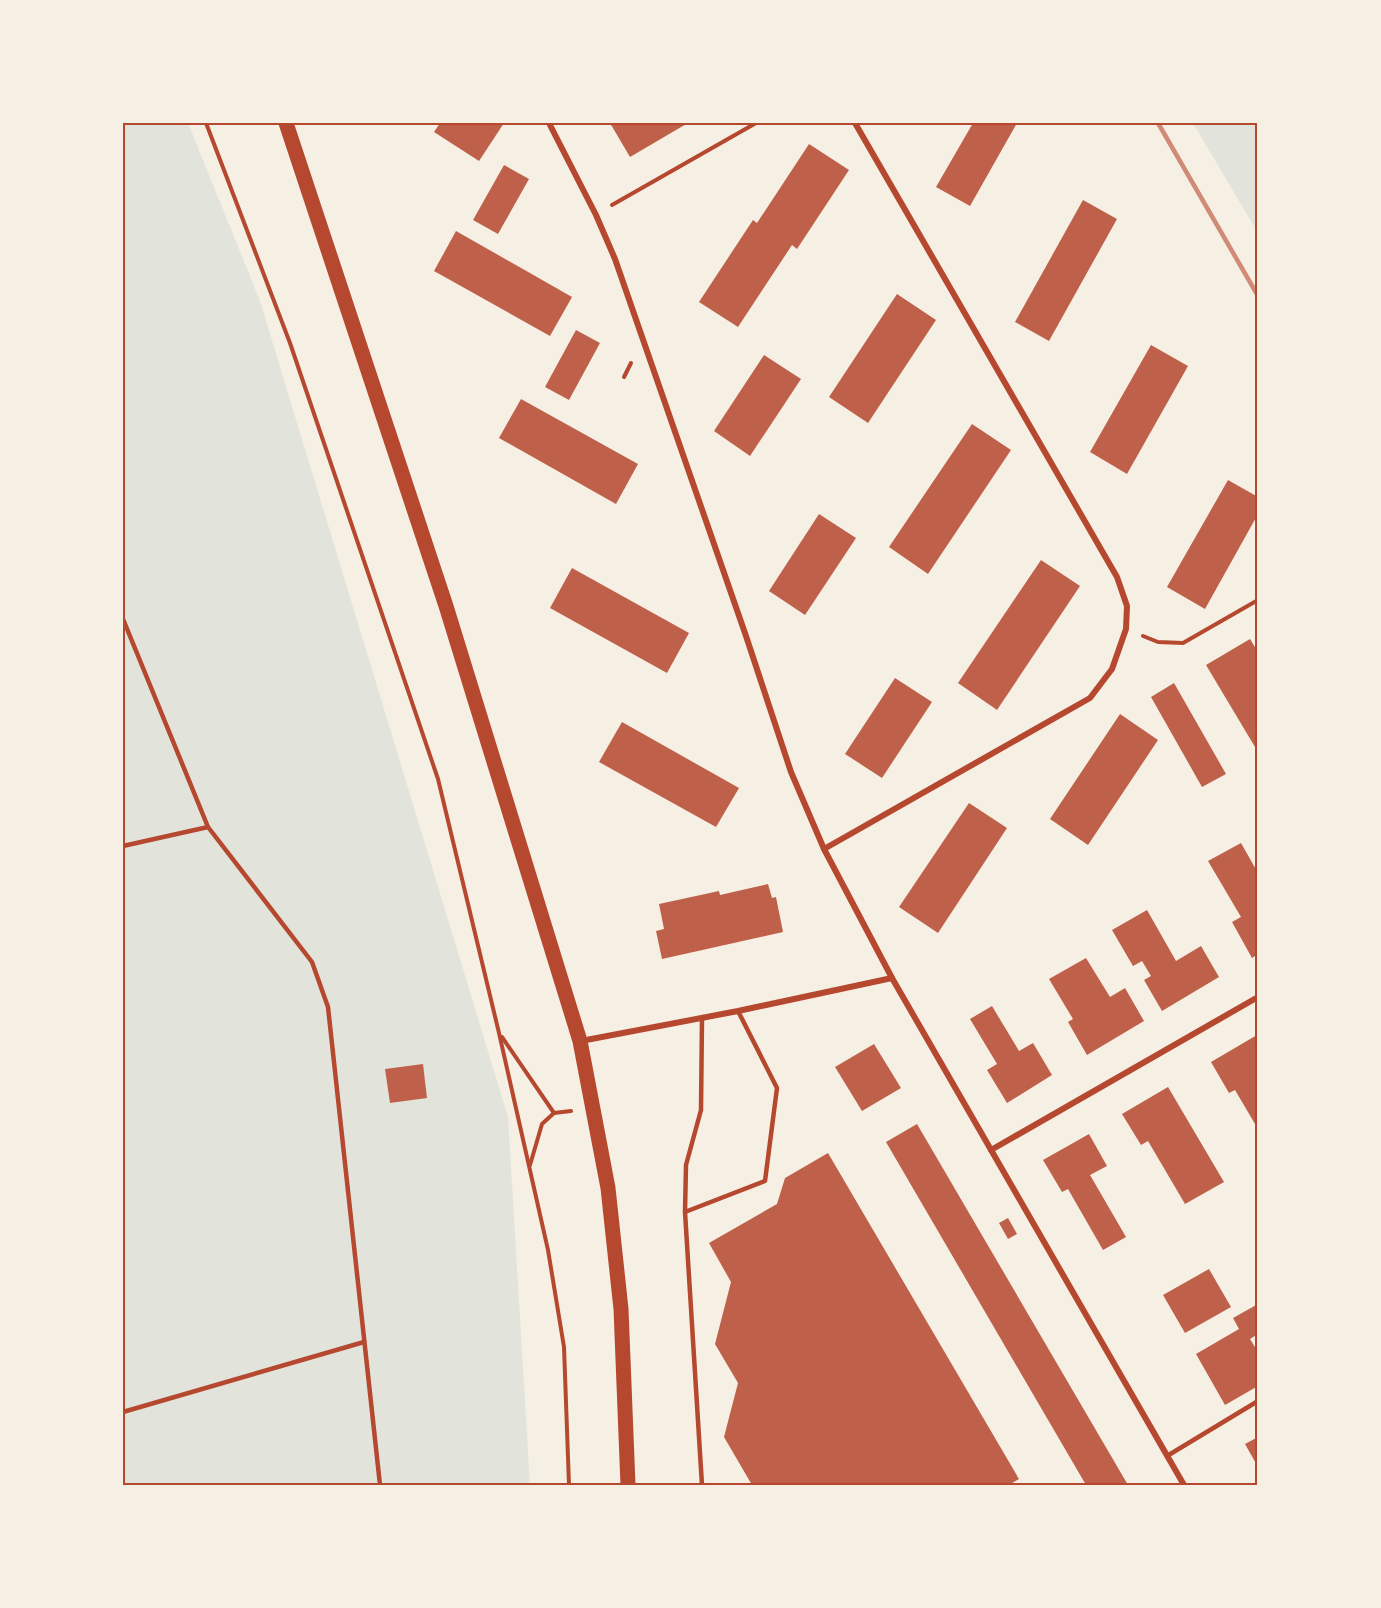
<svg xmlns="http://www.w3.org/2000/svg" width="1381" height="1608" viewBox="0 0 1381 1608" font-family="Overpass,sans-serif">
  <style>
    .green { fill: #e2e4dc }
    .building { fill: #bf614a }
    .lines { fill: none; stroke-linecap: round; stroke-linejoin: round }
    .path { stroke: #b5482f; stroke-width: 4 }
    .service { stroke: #b5482f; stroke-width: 4.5 }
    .minor { stroke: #b5482f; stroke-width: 6 }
    .primary { stroke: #b5482f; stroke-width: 15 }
    .rail { stroke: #cf8b77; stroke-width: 4.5 }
    .neatline { fill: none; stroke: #b5482f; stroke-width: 2 }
  </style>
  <rect width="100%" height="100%" fill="#f6efe4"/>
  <!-- green -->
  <g class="green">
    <polygon points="123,123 188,123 260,301 508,1117 530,1485 123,1485"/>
    <polygon points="1193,123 1258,123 1258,233"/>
  </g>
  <!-- building -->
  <g class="building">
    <polygon points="440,123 504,123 479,161 434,132"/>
    <polygon points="610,123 688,123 630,157"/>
    <polygon points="973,123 1017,123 970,206 936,187"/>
    <polygon points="809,144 849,170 797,249 792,245 738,327 699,302 753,220 757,223"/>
    <polygon points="504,165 529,179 498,234 473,220"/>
    <polygon points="1083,200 1117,219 1049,341 1015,322"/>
    <polygon points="456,231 572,297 550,336 434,271"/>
    <polygon points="897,294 936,320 868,423 829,397"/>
    <polygon points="576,330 600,343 569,400 545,387"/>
    <polygon points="1151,345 1188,366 1127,474 1090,452"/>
    <polygon points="764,355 801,379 750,456 714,431"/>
    <polygon points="521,399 638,464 616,504 499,438"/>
    <polygon points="972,424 1011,450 928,574 889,547"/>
    <polygon points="1228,480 1258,497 1258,514 1205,609 1167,587"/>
    <polygon points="819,514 856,538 805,615 769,591"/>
    <polygon points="1041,560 1080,586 997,710 958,683"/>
    <polygon points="572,568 689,633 667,673 550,608"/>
    <polygon points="1250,639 1258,652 1258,752 1206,665"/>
    <polygon points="895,678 932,702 882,778 845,754"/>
    <polygon points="1174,683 1226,774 1202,787 1151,697"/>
    <polygon points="1120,714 1158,740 1088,845 1050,819"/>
    <polygon points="622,722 739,788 716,827 599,762"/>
    <polygon points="969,803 1007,828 938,933 899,907"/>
    <polygon points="1241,843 1258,873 1258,954 1252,958 1232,922 1241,917 1208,861"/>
    <polygon points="768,884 772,898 776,897 783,932 662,959 656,931 664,929 659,904 719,891 720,895"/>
    <polygon points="1147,910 1176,961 1201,946 1219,977 1162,1011 1144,980 1151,976 1142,961 1133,966 1112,930"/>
    <polygon points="1086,958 1110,997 1125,988 1144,1021 1087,1055 1068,1022 1073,1019 1049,979"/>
    <polygon points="992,1006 1019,1051 1033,1043 1052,1075 1007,1103 987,1070 997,1064 970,1019"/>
    <polygon points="1257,1035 1258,1038 1258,1129 1235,1090 1229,1093 1211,1062"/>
    <polygon points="874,1044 901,1088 862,1111 835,1067"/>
    <polygon points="423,1064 427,1098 390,1103 385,1069"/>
    <polygon points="1168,1087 1224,1182 1185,1204 1148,1141 1141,1145 1122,1114"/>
    <polygon points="917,1124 1128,1485 1086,1485 886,1142"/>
    <polygon points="1089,1134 1107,1166 1090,1175 1126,1237 1103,1250 1068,1189 1062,1192 1043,1160"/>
    <polygon points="828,1153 1019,1479 1009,1485 752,1485 724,1437 738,1383 715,1344 731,1282 709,1243 777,1204 785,1178"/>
    <polygon points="1008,1218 1017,1234 1008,1239 999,1223"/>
    <polygon points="1209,1269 1231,1307 1185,1333 1163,1295"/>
    <polygon points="1258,1304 1258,1334 1250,1339 1258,1352 1258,1386 1225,1405 1196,1354 1239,1329 1233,1318"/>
    <polygon points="1258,1437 1258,1467 1245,1444"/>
  </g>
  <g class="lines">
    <!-- path -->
    <g class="path">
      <polyline points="206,123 290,343 438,779 499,1033 548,1250 564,1347 569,1485"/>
      <polyline points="612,205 756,123"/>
      <polyline points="624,377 631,363"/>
      <polyline points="1143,636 1158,642 1183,643 1258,600"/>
      <polyline points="502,1037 554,1113 571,1111"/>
      <polyline points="530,1165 542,1124 554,1113"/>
    </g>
    <!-- service -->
    <g class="service">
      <polyline points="123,619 208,827 312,962 328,1007 380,1485"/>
      <polyline points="123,846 208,827"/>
      <polyline points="702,1018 701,1110 686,1165 685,1212 765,1181 777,1088 738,1011"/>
      <polyline points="685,1212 702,1485"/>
      <polyline points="123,1412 364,1342"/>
      <polyline points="1167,1456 1258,1401"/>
    </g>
    <!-- minor -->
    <g class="minor">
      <polyline points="549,123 596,215 615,259 746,636 791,772 824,849 892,978 1184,1485"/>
      <polyline points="824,849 1090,698 1112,669 1126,629 1127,606 1117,577 855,123"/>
      <polyline points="581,1041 738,1011 892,978"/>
      <polyline points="991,1150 1258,997"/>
    </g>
    <!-- primary -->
    <polyline class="primary" points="286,123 446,606 580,1041 608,1188 621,1309 628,1485"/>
    <!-- rail -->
    <polyline class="rail" points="1158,123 1258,296"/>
  </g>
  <!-- border -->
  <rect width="1381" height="1608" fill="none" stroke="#f6efe4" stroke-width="249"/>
  <rect x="124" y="124" width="1132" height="1360" class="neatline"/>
</svg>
